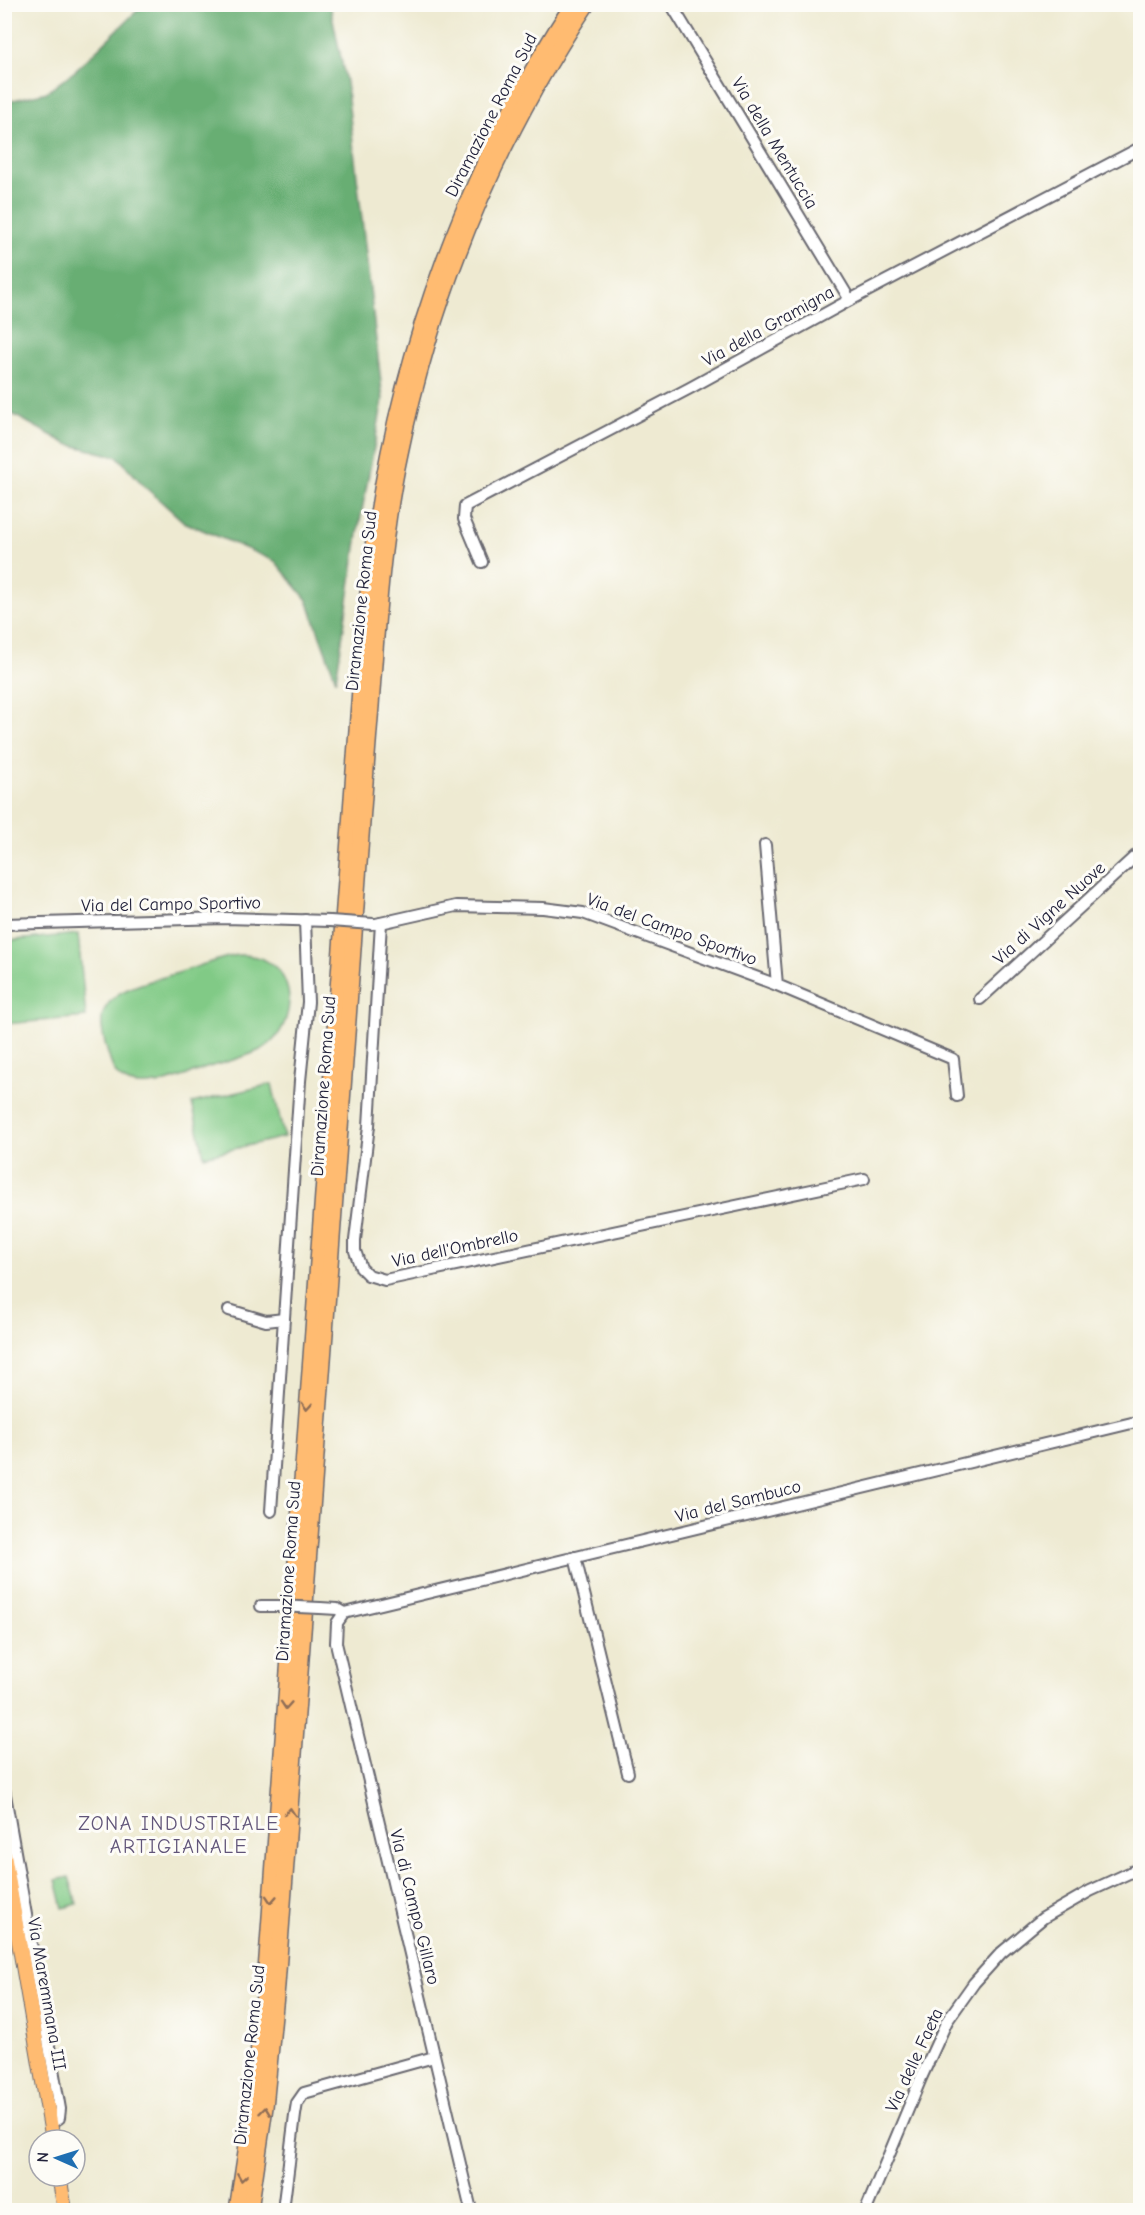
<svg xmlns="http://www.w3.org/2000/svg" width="1145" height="2215" viewBox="0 0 1145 2215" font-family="'Comic Neue',sans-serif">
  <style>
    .green { fill: #81ca86; stroke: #527660; stroke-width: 1.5 }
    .forest { fill: #68ae73; stroke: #456857; stroke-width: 1.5 }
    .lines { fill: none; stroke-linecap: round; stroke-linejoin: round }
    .minor-casing { stroke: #696870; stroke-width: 14 }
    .major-casing { stroke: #696870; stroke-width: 16 }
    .highway-casing { stroke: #696870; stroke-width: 18 }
    .minor { stroke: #fff; stroke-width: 10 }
    .major { stroke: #ffbb71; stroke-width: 14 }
    .highway { stroke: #ffbb71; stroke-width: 15 }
    .minor-bridge-casing { stroke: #696870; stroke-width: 14; stroke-linecap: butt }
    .minor-bridge { stroke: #fff; stroke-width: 10 }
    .oneway { stroke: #906e56 }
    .labels { text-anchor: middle; stroke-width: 6; stroke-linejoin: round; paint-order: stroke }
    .street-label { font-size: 18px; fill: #22223b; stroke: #fdfcf7 }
    .neighbourhood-label { font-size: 20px; letter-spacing: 1.5px; fill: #615579; stroke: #fdfcf7 }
  </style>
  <rect width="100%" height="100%" fill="#fdfcf7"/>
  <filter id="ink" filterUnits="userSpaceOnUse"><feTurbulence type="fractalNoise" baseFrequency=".0167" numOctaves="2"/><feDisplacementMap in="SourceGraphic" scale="12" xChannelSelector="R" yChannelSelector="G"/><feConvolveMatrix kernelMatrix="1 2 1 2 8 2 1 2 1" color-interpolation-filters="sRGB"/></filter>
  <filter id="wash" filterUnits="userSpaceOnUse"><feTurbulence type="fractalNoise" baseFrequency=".008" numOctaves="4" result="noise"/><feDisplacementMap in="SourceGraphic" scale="24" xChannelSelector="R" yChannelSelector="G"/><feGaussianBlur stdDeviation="1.35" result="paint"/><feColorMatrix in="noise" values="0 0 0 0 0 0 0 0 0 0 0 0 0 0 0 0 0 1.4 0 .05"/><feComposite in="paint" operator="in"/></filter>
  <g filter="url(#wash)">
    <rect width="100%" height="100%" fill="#eeead2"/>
    <!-- green -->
    <g class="green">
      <polygon points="78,934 86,1017 5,1024 5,941"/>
      <path d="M 239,955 C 258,955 275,961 284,979 C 296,1004 285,1037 260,1050 C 244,1058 225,1062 209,1067 C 185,1075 139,1098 118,1076 C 111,1069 109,1056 106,1047 C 103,1034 98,1020 106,1007 C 110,1000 118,993 126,990 C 141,983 158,979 174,974 C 195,968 217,958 239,955 Z"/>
      <polygon points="272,1084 284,1137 204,1156 192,1103"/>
      <polygon points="69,1877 77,1904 63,1908 56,1880"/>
    </g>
    <!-- forest -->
    <polygon class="forest" points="143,5 330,5 346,82 383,400 360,521 336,680 307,600 275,561 184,522 145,487 118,457 67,444 5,410 5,102 47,92 75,71"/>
  </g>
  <g filter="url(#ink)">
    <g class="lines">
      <defs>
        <g id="minor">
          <polyline points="671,4 850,300"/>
          <polyline points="482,562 464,519 465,506 690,388 850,300 1140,148"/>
          <polyline points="765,845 777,985"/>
          <polyline points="381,923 369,1126 355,1240 355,1251 361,1268 368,1275 385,1280 864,1179"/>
          <polyline points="4,924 225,918 330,921"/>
          <polyline points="376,924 456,906 543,908 583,913 777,985 953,1059 957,1096"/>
          <polyline points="980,999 1140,852"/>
          <polyline points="229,1310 266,1321 284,1319"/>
          <polyline points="271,1511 300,1081 308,1002 305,920"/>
          <polyline points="575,1557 628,1773"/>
          <polyline points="261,1606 277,1606"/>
          <polyline points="320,1608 337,1609 344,1613"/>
          <polyline points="344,1613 1140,1421"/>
          <polyline points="344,1613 337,1623 336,1643 471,2210"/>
          <polyline points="4,1789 60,2109 59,2118 50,2124"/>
          <polyline points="4,1933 17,1926"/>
          <polyline points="283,2210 295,2115 297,2103 304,2093 434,2057"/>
          <polyline points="866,2210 921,2078 947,2021 974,1983 1001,1953 1043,1918 1090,1891 1140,1868"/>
        </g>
        <g id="major">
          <polyline points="4,1855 53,2140"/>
          <polyline points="59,2176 65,2210"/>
        </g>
        <g id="highway">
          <path d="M 237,2210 L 253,2106 L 265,1985 L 360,689 C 364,639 367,590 374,540 C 400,350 468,165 573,4"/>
          <path d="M 250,2210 L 265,2107 L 277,1985 C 299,1691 320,1396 342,1102 C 352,970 360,838 371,706 C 377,621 382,536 400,453 C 433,293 496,140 587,4"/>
        </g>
      </defs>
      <!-- minor casing -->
      <use href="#minor" class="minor-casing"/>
      <!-- major casing -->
      <use href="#major" class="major-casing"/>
      <!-- highway casing -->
      <use href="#highway" class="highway-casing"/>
      <!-- minor -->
      <use href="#minor" class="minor"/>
      <!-- major -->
      <use href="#major" class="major"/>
      <!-- highway -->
      <use href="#highway" class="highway"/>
      <defs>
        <g id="minor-bridge">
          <polyline points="330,921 373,924"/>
          <polyline points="277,1606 320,1608"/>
        </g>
      </defs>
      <!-- minor-bridge casing -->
      <use href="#minor-bridge" class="minor-bridge-casing"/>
      <!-- minor-bridge -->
      <use href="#minor-bridge" class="minor-bridge"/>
    </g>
    <!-- one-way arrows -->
    <defs><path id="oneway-chevron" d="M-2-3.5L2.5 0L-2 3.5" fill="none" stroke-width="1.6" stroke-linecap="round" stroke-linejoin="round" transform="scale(1.5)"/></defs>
    <g class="oneway">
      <use href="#oneway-chevron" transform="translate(307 1406) rotate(94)"/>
      <use href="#oneway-chevron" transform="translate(286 1705) rotate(94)"/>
      <use href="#oneway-chevron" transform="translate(290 1812) rotate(-86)"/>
      <use href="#oneway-chevron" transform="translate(271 1899) rotate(94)"/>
      <use href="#oneway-chevron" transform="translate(265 2111) rotate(-83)"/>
      <use href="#oneway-chevron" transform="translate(242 2177) rotate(99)"/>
    </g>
  </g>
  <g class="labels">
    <!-- street labels -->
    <g class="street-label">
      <text transform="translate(491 115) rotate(-63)" y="6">Diramazione Roma Sud</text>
      <text transform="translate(775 143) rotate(59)" y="6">Via della Mentuccia</text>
      <text transform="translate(768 326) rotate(-29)" y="6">Via della Gramigna</text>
      <text transform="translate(361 601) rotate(-84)" y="6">Diramazione Roma Sud</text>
      <text transform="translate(171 904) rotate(-1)" y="6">Via del Campo Sportivo</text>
      <text transform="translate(1049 913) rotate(-42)" y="6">Via di Vigne Nuove</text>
      <text transform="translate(672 929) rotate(20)" y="6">Via del Campo Sportivo</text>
      <text transform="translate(323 1086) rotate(-86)" y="6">Diramazione Roma Sud</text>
      <text transform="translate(455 1248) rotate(-12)" y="6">Via dell'Ombrello</text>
      <text transform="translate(738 1501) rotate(-14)" y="6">Via del Sambuco</text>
      <text transform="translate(288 1571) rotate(-86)" y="6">Diramazione Roma Sud</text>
      <text transform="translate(415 1907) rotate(76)" y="6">Via di Campo Gillaro</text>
      <text transform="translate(47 1994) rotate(80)" y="6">Via Maremmana III</text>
      <text transform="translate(249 2055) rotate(-84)" y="6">Diramazione Roma Sud</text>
      <text transform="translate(914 2060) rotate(-65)" y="6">Via delle Faeta</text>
    </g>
    <!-- neighbourhood labels -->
    <g class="neighbourhood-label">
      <text x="179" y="1830">ZONA INDUSTRIALE<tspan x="179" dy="23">ARTIGIANALE</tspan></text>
    </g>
  </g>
  <!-- margin -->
  <rect width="1145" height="2215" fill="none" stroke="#fdfcf7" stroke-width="24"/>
  <!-- north arrow -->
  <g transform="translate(57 2158) rotate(273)"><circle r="28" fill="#fdfcf7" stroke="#a5a5ac" stroke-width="1.5"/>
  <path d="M0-4.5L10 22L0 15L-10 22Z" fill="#1f6fb2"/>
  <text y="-9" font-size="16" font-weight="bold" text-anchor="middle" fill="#22223b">N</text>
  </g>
</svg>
